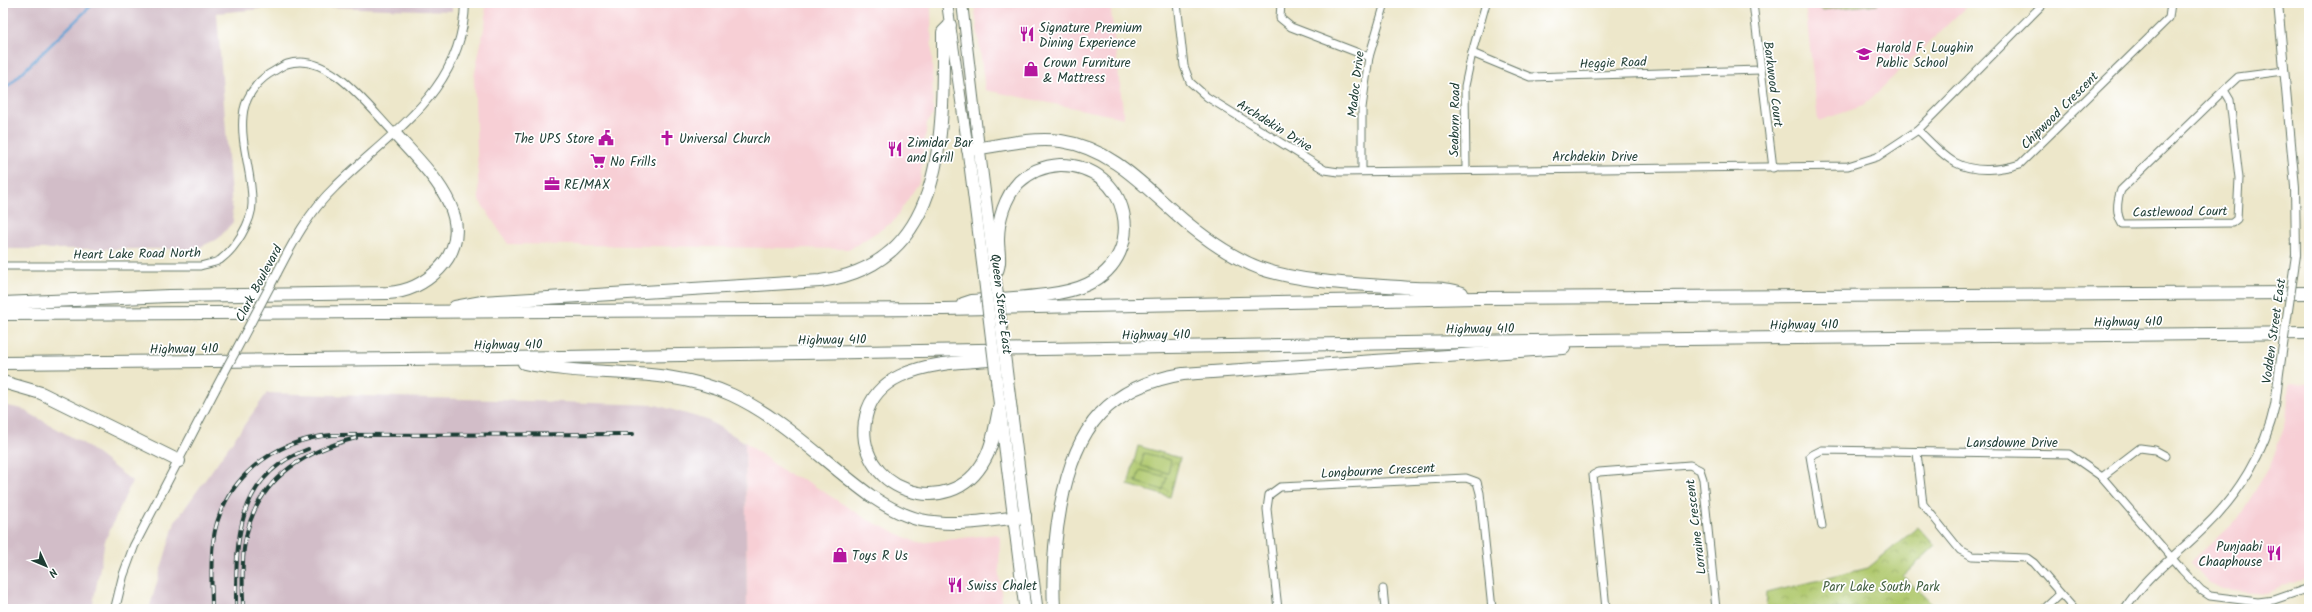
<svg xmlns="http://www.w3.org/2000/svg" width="2312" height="612" viewBox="0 0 2312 612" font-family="Kalam,sans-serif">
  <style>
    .built { fill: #f7cfd5 }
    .industrial { fill: #d2bdc8 }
    .park { fill: url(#park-crowns); stroke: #688351 }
    .garden { fill: #b0c96e; stroke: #688351 }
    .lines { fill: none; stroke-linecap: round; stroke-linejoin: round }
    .stream { stroke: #61a1d4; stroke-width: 2.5 }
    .minor-casing { stroke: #677868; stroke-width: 9 }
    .tertiary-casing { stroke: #677868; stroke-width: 10 }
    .secondary-casing { stroke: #677868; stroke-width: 12 }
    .primary-casing { stroke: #677868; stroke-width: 13 }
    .motorway-casing { stroke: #677868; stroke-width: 14 }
    .minor { stroke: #fff; stroke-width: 7 }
    .tertiary { stroke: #fff; stroke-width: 8 }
    .secondary { stroke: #fff; stroke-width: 10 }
    .primary { stroke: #fff; stroke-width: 11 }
    .motorway { stroke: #fff; stroke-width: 12 }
    .rail-casing { stroke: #1f3d34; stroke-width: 4 }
    .rail { stroke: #fff; stroke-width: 2.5; stroke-dasharray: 8; stroke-linecap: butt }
    .tertiary-bridge-casing { stroke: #677868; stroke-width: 10; stroke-linecap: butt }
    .primary-bridge-casing { stroke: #677868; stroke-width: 13; stroke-linecap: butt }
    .tertiary-bridge { stroke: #fff; stroke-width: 8 }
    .primary-bridge { stroke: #fff; stroke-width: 11 }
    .labels { text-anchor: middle; stroke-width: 3.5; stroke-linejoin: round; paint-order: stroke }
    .poi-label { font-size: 13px; fill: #1f3d34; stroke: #fff; text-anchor: start }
    .street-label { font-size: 13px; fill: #1f3d34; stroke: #fff }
    .park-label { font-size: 13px; fill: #436042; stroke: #fff }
  </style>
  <defs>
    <pattern id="park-crowns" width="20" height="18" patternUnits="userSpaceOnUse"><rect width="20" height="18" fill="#b0c96e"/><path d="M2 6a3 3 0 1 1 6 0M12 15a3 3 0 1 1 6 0" fill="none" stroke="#8fa45b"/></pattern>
  </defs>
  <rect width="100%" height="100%" fill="#fff"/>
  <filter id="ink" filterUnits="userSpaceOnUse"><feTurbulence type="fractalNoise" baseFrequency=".025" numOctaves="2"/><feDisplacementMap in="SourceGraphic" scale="8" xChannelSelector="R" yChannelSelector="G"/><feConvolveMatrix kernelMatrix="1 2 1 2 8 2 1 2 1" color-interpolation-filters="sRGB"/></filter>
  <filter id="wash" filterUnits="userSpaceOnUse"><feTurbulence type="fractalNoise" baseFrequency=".012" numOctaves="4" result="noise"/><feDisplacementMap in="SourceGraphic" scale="16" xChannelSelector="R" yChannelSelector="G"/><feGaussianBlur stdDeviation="0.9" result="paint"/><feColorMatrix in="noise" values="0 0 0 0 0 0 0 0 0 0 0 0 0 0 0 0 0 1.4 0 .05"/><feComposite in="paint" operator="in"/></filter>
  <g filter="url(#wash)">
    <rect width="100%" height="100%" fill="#ede7ca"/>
    <!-- built -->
    <g class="built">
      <polygon points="485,3 931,3 933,114 927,123 920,181 893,222 850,249 508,244 479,200 474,77 486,19"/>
      <polygon points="974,3 1110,3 1124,118 985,90"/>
      <polygon points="1805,3 1970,3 1863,106 1818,121"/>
      <polygon points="2289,383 2309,384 2309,577 2265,593 2222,589 2208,582 2191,562 2239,517 2270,466 2286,421"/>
      <polygon points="745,442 787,474 805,480 868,520 918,543 997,534 1000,537 999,576 1003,609 747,609"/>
    </g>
    <!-- industrial -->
    <g class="industrial">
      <polygon points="3,3 452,3 452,11 293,6 217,13 233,222 219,238 196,249 3,249"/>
      <polygon points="267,393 656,405 707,420 745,442 747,609 149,609 175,522"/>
      <polygon points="3,405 22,409 84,444 132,481 105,541 92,609 3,609"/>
    </g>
    <!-- park -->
    <g class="park">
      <polygon points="1138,446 1180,458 1170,497 1128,485"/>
      <polygon points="1918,527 1935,546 1903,576 1934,606 1933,609 1766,609 1767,593 1868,568"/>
    </g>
    <!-- garden -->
    <g class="garden">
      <polygon points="1819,3 1878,3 1878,4 1823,10 1819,8"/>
      <polygon points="1144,453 1171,460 1168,473 1141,466"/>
      <polygon points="1140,470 1167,477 1163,490 1136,482"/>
    </g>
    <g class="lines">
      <!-- stream -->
      <polyline class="stream" points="3,91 94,3"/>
    </g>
  </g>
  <g filter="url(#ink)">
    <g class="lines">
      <defs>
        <g id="minor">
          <polyline points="1177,3 1184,66 1190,82 1207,97 1325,170 1339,172 1848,166 1877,157 1918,130 2044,3"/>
          <polyline points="1281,3 1280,18 1291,27 1369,57"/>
          <polyline points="1753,3 1773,168"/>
          <polyline points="1472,53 1530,77 1760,70"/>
          <path d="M 2224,90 L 2230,100 L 2239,178 L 2237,219 L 2232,223 L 2122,224 C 2116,214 2117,201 2121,190 L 2224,90 L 2238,77 L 2284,71"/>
          <path d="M 1918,130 C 1929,140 1942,156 1956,163 C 1975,173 2001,170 2020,164 L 2169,18 L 2171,3"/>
          <polyline points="1466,169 1465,86 1472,53 1486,3"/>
          <polyline points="1362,171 1362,108 1369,57 1385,3"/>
          <path d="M 3,266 L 200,266 C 206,264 215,263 220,260 C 235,249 252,222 252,204 C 253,174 240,146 243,116 C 244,100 255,83 269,74 C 275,71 281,66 287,64 C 329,50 370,109 395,134"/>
          <polyline points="1917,453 1923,504 1960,550 1972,556 2027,558 2034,563 2074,609"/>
          <polyline points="2102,477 2140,448 2155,450 2166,456"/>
          <polyline points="1822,526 1810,456 1822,450 2069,454 2102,477 2182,570 2201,590 2210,596 2258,602 2274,600 2309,588"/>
          <polyline points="1383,589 1385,609"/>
          <polyline points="1278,609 1267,509 1269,495 1280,487 1466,478 1477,482 1480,493 1492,609"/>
          <polyline points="1606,609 1593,475 1599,472 1690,465 1700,470 1703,479 1716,609"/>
          <polyline points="2044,609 2060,594"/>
        </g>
        <g id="tertiary">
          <polyline points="2278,3 2295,187 2296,255"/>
          <path d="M 277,273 C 293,242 309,212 334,188 C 390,132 463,92 465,3"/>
          <polyline points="115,609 123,576 134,546 215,390"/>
          <path d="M 2125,609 C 2145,577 2177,555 2203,529 C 2238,496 2265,452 2275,405 C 2277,392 2278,379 2280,366"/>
        </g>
        <g id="secondary">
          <polyline points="947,3 968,150"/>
          <polyline points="962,3 979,148"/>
        </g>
        <g id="primary">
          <polyline points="979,148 995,275"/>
          <polyline points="968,150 984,275"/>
          <polyline points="997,384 1025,609"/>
          <polyline points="1008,384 1037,609"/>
        </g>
        <g id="motorway">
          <path d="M 968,150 C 998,146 1030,137 1061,141 C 1115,149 1148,191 1188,224 C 1210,242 1235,259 1262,269 C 1306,284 1367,284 1414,288 C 1429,289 1448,287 1462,293"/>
          <path d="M 3,303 L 169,296 L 388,293 C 408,292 424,284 439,269 C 485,221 426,169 395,134"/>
          <path d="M 963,304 L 972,301 C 1004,298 1060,298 1088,284 C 1150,254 1129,164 1060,165 C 1045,166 1031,171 1019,182 C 1005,197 998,219 998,240 C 998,253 1002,263 995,275"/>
          <path d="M 455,307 L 482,302 L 820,281 C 948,264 943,132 943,32 L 950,25"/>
          <polyline points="3,314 944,309 1477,298 2309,293"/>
          <polyline points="3,363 503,358 1587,340 2309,333"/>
          <path d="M 524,363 C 592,378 668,365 732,395 C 784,419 825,463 871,496 C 886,506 903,516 921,520 C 954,527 992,520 1025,516"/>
          <polyline points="3,382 41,393 179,461"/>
          <path d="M 1000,404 C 996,422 994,443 985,459 C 950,526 850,488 866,416 C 870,398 883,384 900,376 C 931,361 970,362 1004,359"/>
          <path d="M 1054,609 C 1051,552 1059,458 1100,414 C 1123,390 1152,379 1183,374 L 1564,348"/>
        </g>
      </defs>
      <!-- minor casing -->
      <use href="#minor" class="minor-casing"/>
      <!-- tertiary casing -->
      <use href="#tertiary" class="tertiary-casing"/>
      <!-- secondary casing -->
      <use href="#secondary" class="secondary-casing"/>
      <!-- primary casing -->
      <use href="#primary" class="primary-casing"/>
      <!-- motorway casing -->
      <use href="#motorway" class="motorway-casing"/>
      <!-- minor -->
      <use href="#minor" class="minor"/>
      <!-- tertiary -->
      <use href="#tertiary" class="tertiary"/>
      <!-- secondary -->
      <use href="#secondary" class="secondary"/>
      <!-- primary -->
      <use href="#primary" class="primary"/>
      <!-- motorway -->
      <use href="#motorway" class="motorway"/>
      <defs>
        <g id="rail">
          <path d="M 212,609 C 212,587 210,564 213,542 C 221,480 273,440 332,435 L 633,434"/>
          <path d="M 236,609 C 236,543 234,477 308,449"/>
          <path d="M 243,609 C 243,587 241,563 245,542 C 255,481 301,452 356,438"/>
        </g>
      </defs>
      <!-- rail casing -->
      <use href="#rail" class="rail-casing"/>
      <!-- rail -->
      <use href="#rail" class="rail"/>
      <defs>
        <g id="tertiary-bridge">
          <polyline points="2280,366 2296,255"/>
          <polyline points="215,390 277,273"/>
        </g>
        <g id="primary-bridge">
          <polyline points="984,275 997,384"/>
          <polyline points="995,275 1008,384"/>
        </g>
      </defs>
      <!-- tertiary-bridge casing -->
      <use href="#tertiary-bridge" class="tertiary-bridge-casing"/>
      <!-- primary-bridge casing -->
      <use href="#primary-bridge" class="primary-bridge-casing"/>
      <!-- tertiary-bridge -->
      <use href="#tertiary-bridge" class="tertiary-bridge"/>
      <!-- primary-bridge -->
      <use href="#primary-bridge" class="primary-bridge"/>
    </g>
  </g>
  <!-- icons -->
  <defs>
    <symbol id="restaurant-bare" viewBox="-9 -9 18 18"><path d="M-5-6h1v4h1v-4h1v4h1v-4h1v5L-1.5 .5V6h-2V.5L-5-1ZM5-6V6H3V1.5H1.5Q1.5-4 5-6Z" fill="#b5179e" stroke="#fff" stroke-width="2.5" paint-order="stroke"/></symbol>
    <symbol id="school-bare" viewBox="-9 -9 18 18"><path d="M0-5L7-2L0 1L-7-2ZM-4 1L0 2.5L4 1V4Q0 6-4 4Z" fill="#b5179e" stroke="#fff" stroke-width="2.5" paint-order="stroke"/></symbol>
    <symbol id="shop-bare" viewBox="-9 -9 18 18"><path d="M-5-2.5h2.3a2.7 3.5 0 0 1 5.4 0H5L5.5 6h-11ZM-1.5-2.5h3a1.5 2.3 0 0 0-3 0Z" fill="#b5179e" stroke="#fff" stroke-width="2.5" paint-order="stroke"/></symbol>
    <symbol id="civic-bare" viewBox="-9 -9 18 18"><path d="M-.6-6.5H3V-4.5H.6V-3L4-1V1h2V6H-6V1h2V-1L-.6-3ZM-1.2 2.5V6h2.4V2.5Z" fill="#b5179e" stroke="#fff" stroke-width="2.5" paint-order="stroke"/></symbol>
    <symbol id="church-bare" viewBox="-9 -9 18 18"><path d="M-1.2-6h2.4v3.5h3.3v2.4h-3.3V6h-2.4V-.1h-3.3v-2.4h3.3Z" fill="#b5179e" stroke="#fff" stroke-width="2.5" paint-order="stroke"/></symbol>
    <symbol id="supermarket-bare" viewBox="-9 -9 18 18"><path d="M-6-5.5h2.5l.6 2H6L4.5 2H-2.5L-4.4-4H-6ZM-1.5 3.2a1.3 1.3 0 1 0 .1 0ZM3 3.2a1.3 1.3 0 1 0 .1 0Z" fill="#b5179e" stroke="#fff" stroke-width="2.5" paint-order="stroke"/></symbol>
    <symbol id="office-bare" viewBox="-9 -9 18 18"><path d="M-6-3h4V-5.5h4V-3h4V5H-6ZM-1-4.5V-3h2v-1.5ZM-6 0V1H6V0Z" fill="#b5179e" stroke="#fff" stroke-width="2.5" paint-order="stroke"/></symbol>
  </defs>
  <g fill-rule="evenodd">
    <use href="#restaurant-bare" x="1016" y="23" width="22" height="22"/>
    <use href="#school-bare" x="1853" y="43" width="22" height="22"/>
    <use href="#shop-bare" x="1020" y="58" width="22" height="22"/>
    <use href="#civic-bare" x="595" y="127" width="22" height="22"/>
    <use href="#church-bare" x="656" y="127" width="22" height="22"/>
    <use href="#restaurant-bare" x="884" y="138" width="22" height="22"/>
    <use href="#supermarket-bare" x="587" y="150" width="22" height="22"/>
    <use href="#office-bare" x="541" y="173" width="22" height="22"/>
    <use href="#restaurant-bare" x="2263" y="542" width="22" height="22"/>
    <use href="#shop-bare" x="829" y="544" width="22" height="22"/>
    <use href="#restaurant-bare" x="944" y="574" width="22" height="22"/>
  </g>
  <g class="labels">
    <!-- poi labels -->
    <g class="poi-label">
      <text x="1039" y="32">Signature Premium<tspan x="1039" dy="15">Dining Experience</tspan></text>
      <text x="1876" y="52">Harold F. Loughin<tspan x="1876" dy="15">Public School</tspan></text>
      <text x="1043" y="67">Crown Furniture<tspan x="1043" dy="15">&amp; Mattress</tspan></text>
      <text x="594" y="143" text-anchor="end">The UPS Store</text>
      <text x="679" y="143">Universal Church</text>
      <text x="907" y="147">Zimidar Bar<tspan x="907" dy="15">and Grill</tspan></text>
      <text x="610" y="166">No Frills</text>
      <text x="564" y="189">RE/MAX</text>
      <text x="2262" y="551" text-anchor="end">Punjaabi<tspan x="2262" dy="15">Chaaphouse</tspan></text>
      <text x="852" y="560">Toys R Us</text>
      <text x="967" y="590">Swiss Chalet</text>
    </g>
    <!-- street labels -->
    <g class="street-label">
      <text transform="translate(1613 62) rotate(-2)" y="5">Heggie Road</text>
      <text transform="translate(1355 84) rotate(-83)" y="5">Madoc Drive</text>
      <text transform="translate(1774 84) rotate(83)" y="5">Barkwood Court</text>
      <text transform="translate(2059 110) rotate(-45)" y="5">Chipwood Crescent</text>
      <text transform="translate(1454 120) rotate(-89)" y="5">Seaborn Road</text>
      <text transform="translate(1275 125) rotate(32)" y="5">Archdekin Drive</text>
      <text x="1595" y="161">Archdekin Drive</text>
      <text transform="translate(2180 211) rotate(-1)" y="5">Castlewood Court</text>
      <text transform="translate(137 253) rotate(-1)" y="5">Heart Lake Road North</text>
      <text transform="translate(258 283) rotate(-62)" y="5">Clark Boulevard</text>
      <text transform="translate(1002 304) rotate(83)" y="5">Queen Street East</text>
      <text transform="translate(2128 321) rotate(-1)" y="5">Highway 410</text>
      <text transform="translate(1804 324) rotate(-1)" y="5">Highway 410</text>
      <text transform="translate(1480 328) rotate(-1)" y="5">Highway 410</text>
      <text transform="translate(2273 331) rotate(-82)" y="5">Vodden Street East</text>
      <text transform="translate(1156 334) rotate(-1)" y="5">Highway 410</text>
      <text transform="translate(832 339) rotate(-1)" y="5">Highway 410</text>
      <text transform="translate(508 344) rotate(-1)" y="5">Highway 410</text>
      <text transform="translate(184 348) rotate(-1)" y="5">Highway 410</text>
      <text x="2012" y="447">Lansdowne Drive</text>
      <text transform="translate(1378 470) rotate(-3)" y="5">Longbourne Crescent</text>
      <text transform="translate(1695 527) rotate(-97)" y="5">Lorraine Crescent</text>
    </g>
    <!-- park labels -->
    <g class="park-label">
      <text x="1881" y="591">Parr Lake South Park</text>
    </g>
  </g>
  <!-- margin -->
  <rect width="2312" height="612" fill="none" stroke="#fff" stroke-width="16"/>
  <!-- north arrow -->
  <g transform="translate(46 566) rotate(134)" stroke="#ffffff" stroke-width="3" paint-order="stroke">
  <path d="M0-3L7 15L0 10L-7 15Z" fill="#1f3d34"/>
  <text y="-6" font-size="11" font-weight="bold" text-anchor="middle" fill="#1f3d34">N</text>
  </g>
</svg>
